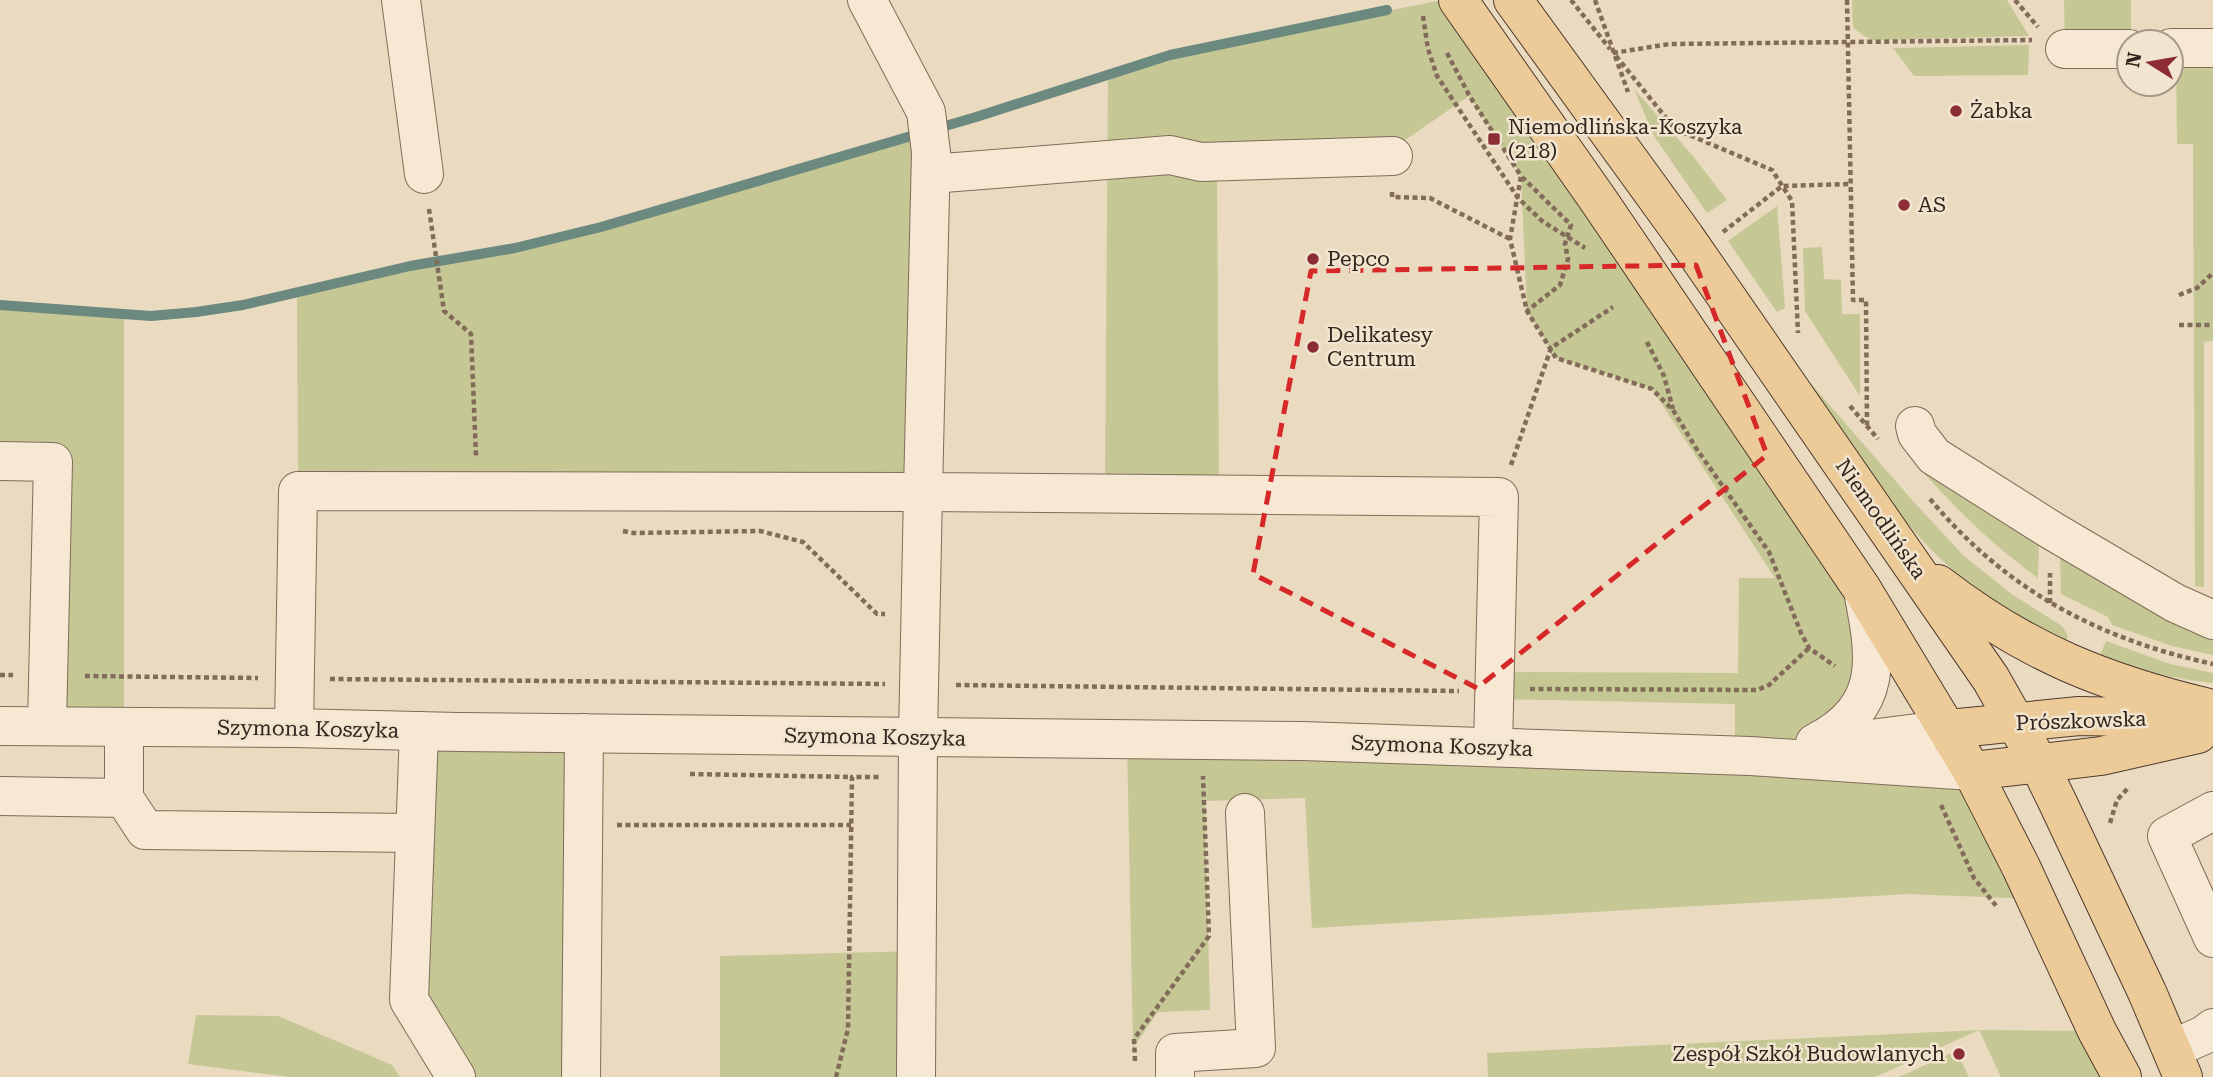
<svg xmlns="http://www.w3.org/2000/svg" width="2213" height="1077" viewBox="0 0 2213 1077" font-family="'Roboto Serif',serif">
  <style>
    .green { fill: #c5c795 }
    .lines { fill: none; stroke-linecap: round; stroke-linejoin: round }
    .stream { stroke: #6b897f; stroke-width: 10 }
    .minor-casing { stroke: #826b59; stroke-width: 40 }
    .major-casing { stroke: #4f3a2d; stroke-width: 40 }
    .path { stroke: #826b59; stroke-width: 4.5; stroke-dasharray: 5 3.5; stroke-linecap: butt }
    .minor { stroke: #f6e8d2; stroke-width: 38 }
    .major { stroke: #eccb99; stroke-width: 38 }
    .marked { fill: none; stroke: #d62828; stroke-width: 5; stroke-dasharray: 14 9; stroke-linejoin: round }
    .poi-dot { fill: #8c2d36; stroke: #f2e5cf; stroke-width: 2.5 }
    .labels { text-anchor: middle; stroke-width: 5; stroke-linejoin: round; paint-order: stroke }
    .poi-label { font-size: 21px; fill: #32251d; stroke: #f2e5cf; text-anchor: start }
    .street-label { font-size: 21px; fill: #32251d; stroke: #f2e5cf }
  </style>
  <rect width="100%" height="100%" fill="#eadac0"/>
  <!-- green -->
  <g class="green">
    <polygon points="1442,0 1862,589 1849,721 1972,771 2036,899 1908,894 1312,928 1305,798 1205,801 1210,1010 1158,1012 1133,1048 1127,739 1735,755 1735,704 1494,699 1495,672 1738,673 1739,578 1775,578 1652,389 1556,358 1527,311 1521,176 1469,96 1382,156 1217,162 1219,494 1105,493 1108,75 1170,55"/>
    <polygon points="1852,0 2007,0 2029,36 1873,40 1864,36 1853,27"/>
    <polygon points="2064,0 2131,0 2131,42 2065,49"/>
    <polygon points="2029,45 2028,75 1914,76 1893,48"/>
    <polygon points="2176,48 2213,48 2213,341 2204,342 2204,587 2195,586 2193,144 2177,144"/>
    <polygon points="1634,89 1692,155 1727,200 1707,213 1654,136"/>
    <polygon points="901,137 931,152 923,492 298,491 297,291 410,266 515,248 601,227"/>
    <polygon points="1777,206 1785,308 1777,312 1728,241"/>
    <polygon points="1822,247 1824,279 1841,280 1842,314 1860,314 1860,396 1805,311 1803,248"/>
    <polygon points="0,305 124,315 124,727 47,726 53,462 0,461"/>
    <path d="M 1798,369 L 1912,500 L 1964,556 L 2013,595 L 2062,626 L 2068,636 L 2065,644 C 2014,616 1963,585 1923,541 C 1878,492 1837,424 1798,369 Z"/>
    <path d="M 1923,472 L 2039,539 L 2038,578 C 1995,547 1958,511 1923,472 Z"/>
    <polygon points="2060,552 2213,632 2213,655 2172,646 2112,625 2108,617 2061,594"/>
    <path d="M 2106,641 L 2170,664 L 2213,673 L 2213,683 C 2173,679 2137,669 2099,657 Z"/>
    <polygon points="419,731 584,733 581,1077 456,1077 409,1000"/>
    <polygon points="917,951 916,1077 720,1077 720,956"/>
    <polygon points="196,1015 278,1016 392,1065 400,1077 289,1077 188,1064"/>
    <polygon points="1979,1030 1875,1077 1488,1077 1487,1053 1980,1030 2097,1031 2122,1077 2001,1077"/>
    <polygon points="1956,1051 1969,1077 1899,1077"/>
  </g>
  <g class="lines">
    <!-- stream -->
    <polyline class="stream" points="0,305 151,316 196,312 243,305 410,266 515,248 601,227 976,117 1170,55 1387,10"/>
    <defs>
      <g id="minor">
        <polyline points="401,0 424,174"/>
        <polyline points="867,0 926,112 931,152 923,492 1499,497 1493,747"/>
        <polyline points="2171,48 2213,48"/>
        <polyline points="2065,49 2129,49"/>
        <polyline points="931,174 1170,155 1201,162 1393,156"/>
        <polyline points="1915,426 1917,434 1934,456 2051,530 2175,603 2213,620"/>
        <polyline points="0,461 53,462 47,726"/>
        <polyline points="0,726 294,728 458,732 1302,741 1750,756 1972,771"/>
        <polyline points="124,727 124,798 145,830 415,833"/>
        <polyline points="294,728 298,491 923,492 918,737 916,1077"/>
        <polyline points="419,731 409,1000 456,1077"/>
        <path d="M 1815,743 C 1885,707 1876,658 1863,591"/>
        <polyline points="1822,745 1949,729"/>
        <polyline points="0,796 124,798"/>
        <polyline points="2213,811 2167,836 2213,938"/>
        <polyline points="2172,1049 2204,1035 2213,1028"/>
        <polyline points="581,1077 584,733"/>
        <polyline points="1175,1077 1175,1053 1256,1048 1245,813"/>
      </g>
      <g id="major">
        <polyline points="1458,0 1599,201 1862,589 1972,771 2021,867 2097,1031 2122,1077"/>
        <polyline points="1513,0 1685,237 1991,679 2039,764 2057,801 2147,992 2183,1077"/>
        <path d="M 1938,584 C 2026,652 2106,684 2213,709"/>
        <polyline points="1949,729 2079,716 2187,718"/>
        <polyline points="1972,771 2101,756 2198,734"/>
      </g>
    </defs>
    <!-- minor casing -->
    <use href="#minor" class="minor-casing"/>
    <!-- major casing -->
    <use href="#major" class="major-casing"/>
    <!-- path -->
    <g class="path">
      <polyline points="1571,0 1610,49"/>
      <polyline points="1595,0 1628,92"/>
      <polyline points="1847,0 1853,300 1866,300 1867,425"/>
      <polyline points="2015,0 2038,27"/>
      <polyline points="1423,16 1428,49 1437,76 1518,198 1542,221 1585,248"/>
      <polyline points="1447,53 1469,95 1521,176 1510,239 1527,311 1556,358 1652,389 1673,410 1696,448 1769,552 1801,633 1809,648 1835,666"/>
      <polyline points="1613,53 1669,44 2032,40"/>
      <polyline points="1616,56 1675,129 1772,170 1792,201 1798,333"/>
      <polyline points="1522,177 1571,225 1565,244 1568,259 1560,285 1527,311"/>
      <polyline points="1392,192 1392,197 1430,198 1510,239"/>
      <polyline points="429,209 444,311 471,334 476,456"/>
      <polyline points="1723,232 1782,186 1850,184"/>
      <polyline points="2179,295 2197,288 2213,273"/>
      <polyline points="2179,325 2213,325"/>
      <polyline points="1647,342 1664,376 1673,409"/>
      <polyline points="1850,406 1878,439"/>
      <polyline points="1511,465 1551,348 1613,307"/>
      <path d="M 1930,499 C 2006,590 2098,639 2213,664"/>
      <polyline points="623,531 633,533 760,531 803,542 877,614 885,614"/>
      <polyline points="2050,603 2050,573"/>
      <polyline points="0,675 13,675"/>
      <polyline points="85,676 258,678"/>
      <polyline points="330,679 885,684"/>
      <polyline points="956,685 1459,691"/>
      <polyline points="1530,689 1757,690 1769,685 1809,648"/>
      <polyline points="690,774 852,777"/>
      <polyline points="1941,805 1974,878 1997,907"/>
      <polyline points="2110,823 2117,800 2128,788"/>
      <polyline points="617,825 851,825"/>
      <polyline points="1135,1061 1134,1039 1209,936 1203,776"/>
      <polyline points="836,1077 848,1029 852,777 882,777"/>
    </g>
    <!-- minor -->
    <use href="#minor" class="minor"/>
    <!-- major -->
    <use href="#major" class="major"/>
  </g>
  <!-- marked area -->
  <path class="marked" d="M 1696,265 L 1767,455 L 1477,688 L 1253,574 L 1311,271 Z"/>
  <!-- markers -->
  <g class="poi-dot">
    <circle cx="1956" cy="111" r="7"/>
    <rect x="1487" y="132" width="14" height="14" rx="3.5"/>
    <circle cx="1904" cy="205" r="7"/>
    <circle cx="1313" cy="259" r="7"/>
    <circle cx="1313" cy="347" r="7"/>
    <circle cx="1959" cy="1054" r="7"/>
  </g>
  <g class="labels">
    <!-- poi labels -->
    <g class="poi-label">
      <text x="1970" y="118">Żabka</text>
      <text x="1508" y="134">Niemodlińska-Koszyka<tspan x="1508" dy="24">(218)</tspan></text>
      <text x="1918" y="212">AS</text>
      <text x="1327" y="266">Pepco</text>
      <text x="1327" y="342">Delikatesy<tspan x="1327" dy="24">Centrum</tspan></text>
      <text x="1945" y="1061" text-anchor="end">Zespół Szkół Budowlanych</text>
    </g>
    <!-- street labels -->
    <g class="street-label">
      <text transform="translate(1881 519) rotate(55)" y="7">Niemodlińska</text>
      <text transform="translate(2081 721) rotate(-2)" y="7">Prószkowska</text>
      <text transform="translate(308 729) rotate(1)" y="7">Szymona Koszyka</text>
      <text transform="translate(875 737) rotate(1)" y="7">Szymona Koszyka</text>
      <text transform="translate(1442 746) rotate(2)" y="7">Szymona Koszyka</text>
    </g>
  </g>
  <!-- north arrow -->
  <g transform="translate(2150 63) rotate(281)"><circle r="33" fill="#f2e5cf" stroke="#a59888" stroke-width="2"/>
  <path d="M0-5L12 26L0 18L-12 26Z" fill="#8c2d36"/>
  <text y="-10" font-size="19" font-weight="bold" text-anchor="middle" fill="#32251d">N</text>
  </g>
</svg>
